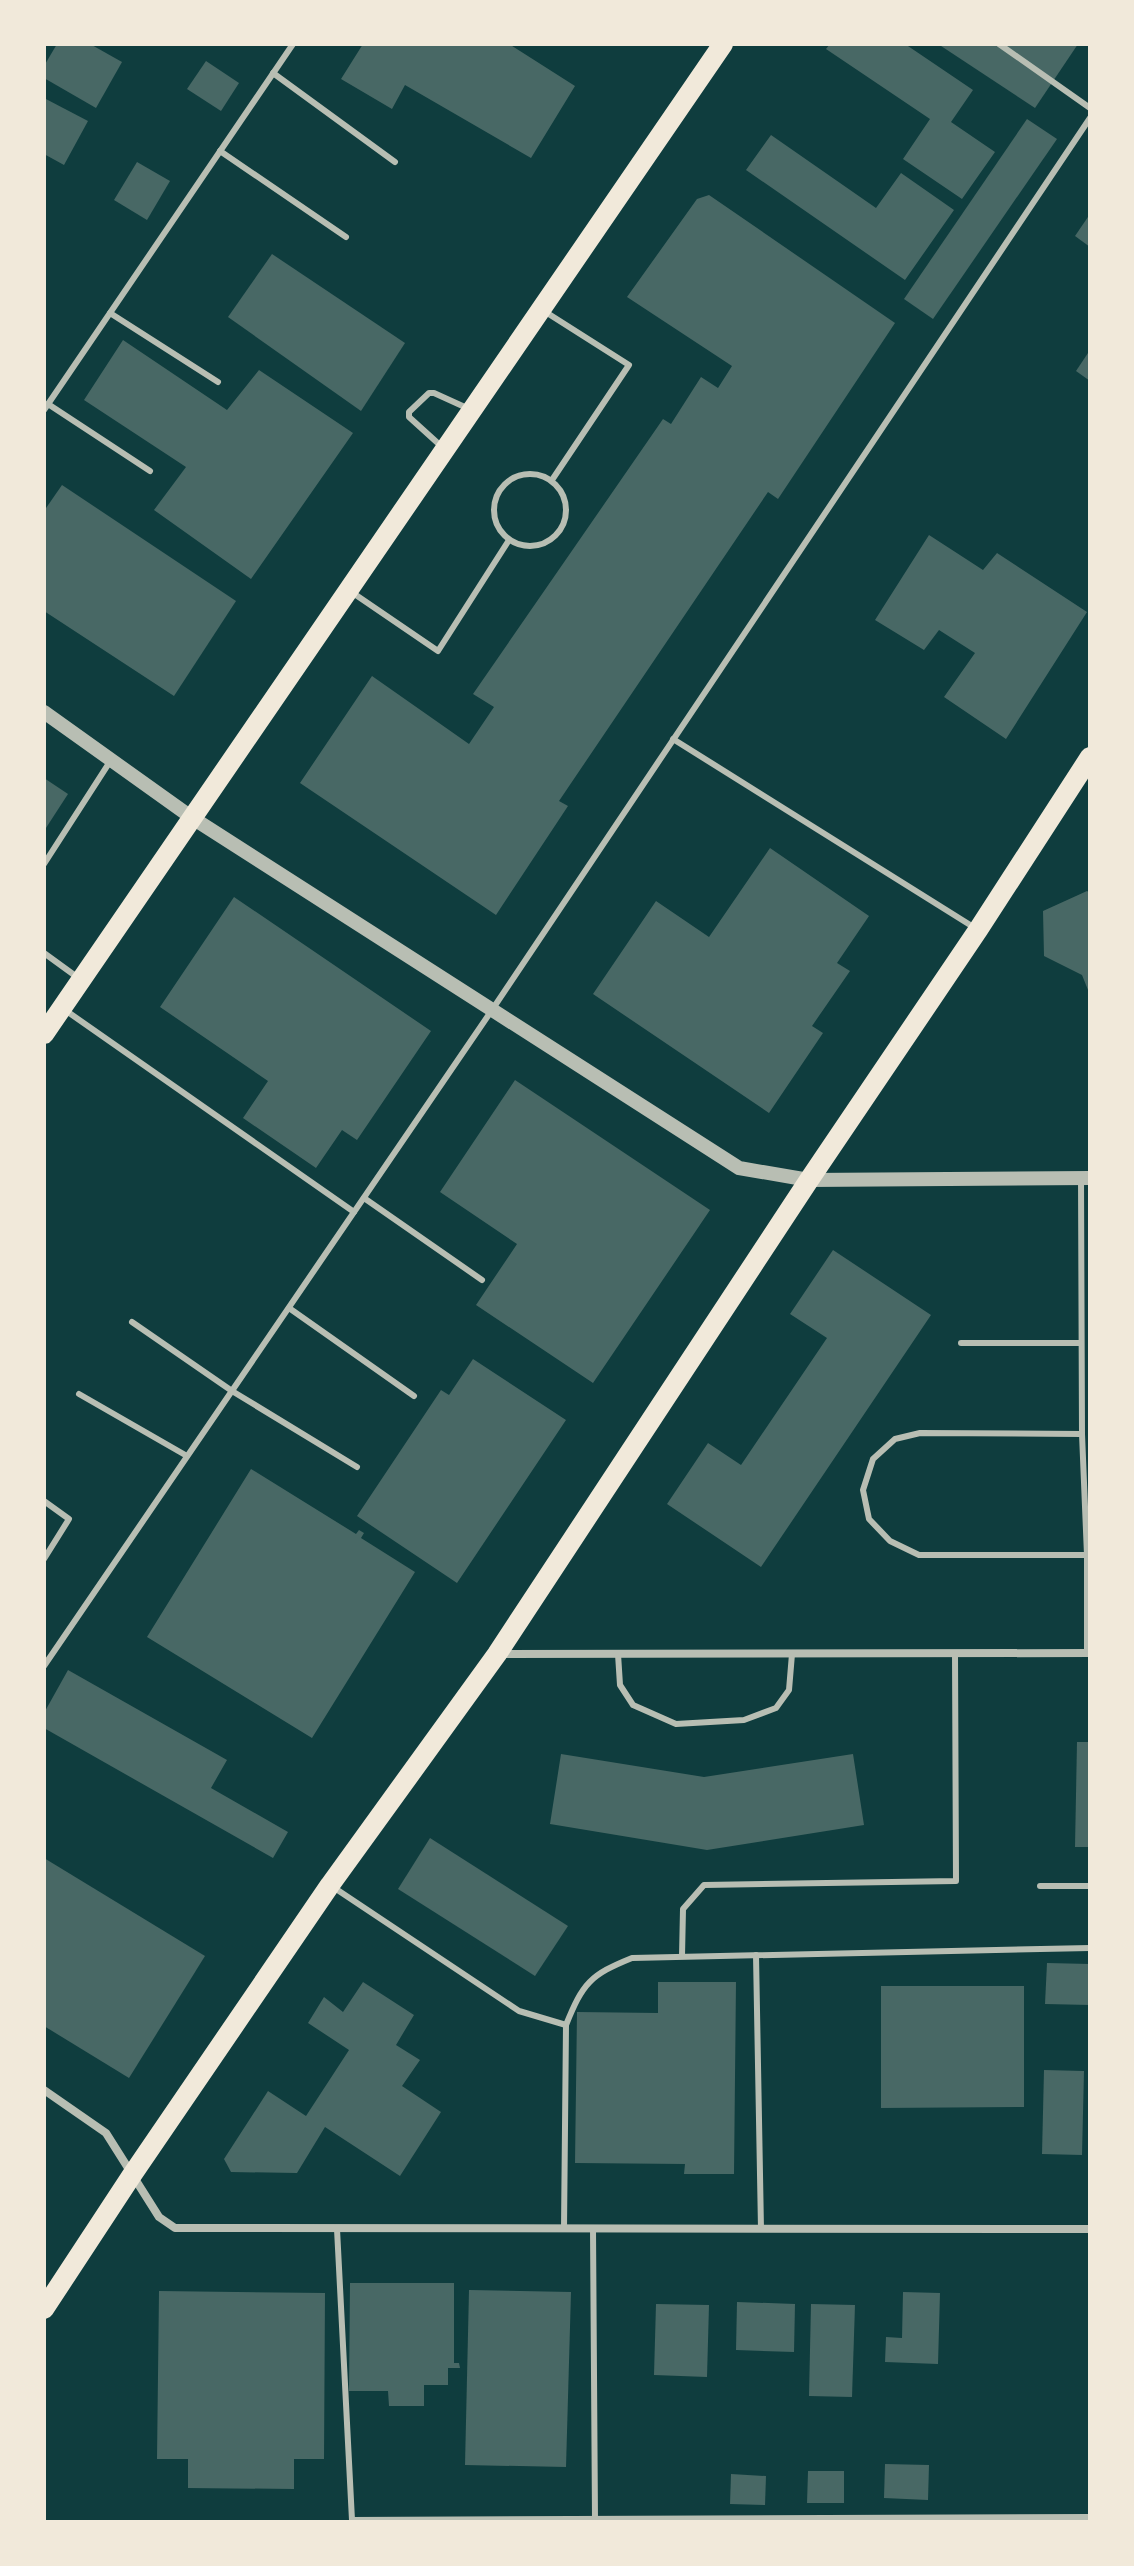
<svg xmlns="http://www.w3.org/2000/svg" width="1134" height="2566" viewBox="0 0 1134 2566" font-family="'PT Serif',serif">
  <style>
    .building { fill: #486865 }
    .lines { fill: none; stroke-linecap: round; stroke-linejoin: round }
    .service { stroke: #b8beb3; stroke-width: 6 }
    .minor { stroke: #b8beb3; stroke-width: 8 }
    .tertiary { stroke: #b8beb3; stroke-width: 14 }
    .primary { stroke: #f1e9da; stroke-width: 20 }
  </style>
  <rect width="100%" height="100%" fill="#0f3d3e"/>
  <!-- building -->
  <g class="building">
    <polygon points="57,44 90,44 122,62 96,108 44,78 44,66"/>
    <polygon points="363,44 509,44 575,86 531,158 405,85 392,109 341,79"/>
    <polygon points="830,44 905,44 973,90 951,122 995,152 962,199 903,159 930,119 826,49"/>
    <polygon points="938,44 1078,44 1035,108"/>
    <polygon points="206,61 239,83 221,111 187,89"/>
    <polygon points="44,98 88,121 64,165 44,154"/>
    <polygon points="1027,119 1057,139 933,319 904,299"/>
    <polygon points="771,135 876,208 901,173 954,210 905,280 746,170"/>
    <polygon points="137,162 170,181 147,220 114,200"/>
    <polygon points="709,195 895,323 778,499 768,492 559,801 568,806 496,915 300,783 372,676 469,744 494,707 473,694 663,419 671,424 701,377 718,388 732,366 627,297 697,199"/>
    <polygon points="1090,214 1090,247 1075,236"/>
    <polygon points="272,254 405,343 361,411 228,317"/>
    <polygon points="123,340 227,410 259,370 353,433 251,579 154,510 186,467 84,400"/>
    <polygon points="1090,350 1090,381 1076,371"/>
    <polygon points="62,485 236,601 174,696 44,611 44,511"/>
    <polygon points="929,535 983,570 997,553 1087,612 1006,739 944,697 975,653 939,630 924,650 875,620"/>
    <polygon points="44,778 68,794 44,831"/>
    <polygon points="770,848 869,916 837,963 850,971 812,1026 823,1033 769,1113 593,994 656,901 709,937"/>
    <polygon points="1087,891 1090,893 1090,995 1082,975 1044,956 1043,911"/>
    <polygon points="234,897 431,1031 357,1140 342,1130 316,1168 243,1118 268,1081 160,1007"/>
    <polygon points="515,1080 710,1210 593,1383 476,1305 517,1244 440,1192"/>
    <polygon points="833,1250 931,1315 761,1567 667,1504 708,1443 741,1465 827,1338 790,1314"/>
    <polygon points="473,1359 566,1420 457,1583 357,1516 441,1390 449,1395"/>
    <polygon points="251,1469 356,1534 359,1530 364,1533 361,1538 415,1572 312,1738 147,1637"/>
    <polygon points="68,1670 227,1760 211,1788 288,1832 273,1858 44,1728 44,1713"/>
    <polygon points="1077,1742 1090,1742 1090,1847 1075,1847"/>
    <polygon points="561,1754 704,1777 853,1754 864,1825 707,1850 550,1824"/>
    <polygon points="430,1838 568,1926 535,1976 398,1889"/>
    <polygon points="44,1858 205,1956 129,2078 44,2026"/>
    <polygon points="1047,1963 1090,1964 1090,2005 1045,2004"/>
    <polygon points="363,1982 414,2015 396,2045 420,2060 402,2086 441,2112 400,2176 325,2127 297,2173 231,2172 224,2159 268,2091 306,2116 349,2050 308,2023 324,1997 343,2012"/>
    <polygon points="658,1982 736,1982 734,2174 684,2174 685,2164 575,2163 577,2012 658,2013"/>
    <polygon points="881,1986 1024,1986 1024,2107 881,2108"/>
    <polygon points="1044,2070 1084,2071 1082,2155 1042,2154"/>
    <polygon points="350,2283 454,2283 454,2363 459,2363 460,2368 448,2368 448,2385 424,2385 424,2406 389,2406 388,2391 349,2391"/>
    <polygon points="469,2290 571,2292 566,2467 465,2465"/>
    <polygon points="159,2291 325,2293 324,2459 294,2459 294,2489 188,2488 188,2459 157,2459"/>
    <polygon points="903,2292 940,2293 938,2364 885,2362 886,2337 902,2338"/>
    <polygon points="737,2302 795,2304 794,2352 736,2350"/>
    <polygon points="656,2304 709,2305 707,2377 654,2375"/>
    <polygon points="811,2304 855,2305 852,2397 809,2396"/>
    <polygon points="885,2464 929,2465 928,2500 884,2498"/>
    <polygon points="808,2471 844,2471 844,2503 807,2503"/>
    <polygon points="731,2474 766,2476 765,2505 730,2504"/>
  </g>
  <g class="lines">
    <!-- service -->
    <g class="service">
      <polyline points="999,44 1090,108"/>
      <polyline points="273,73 395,162"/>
      <polyline points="220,151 346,237"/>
      <polyline points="544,311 629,365 552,480"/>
      <polyline points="110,313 218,382"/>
      <polyline points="48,404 150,471"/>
      <polyline points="44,410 293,44"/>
      <polyline points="441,446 409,417 409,412 429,393 434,393 467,408"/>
      <circle cx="530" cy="510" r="36"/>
      <polyline points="350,591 438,651 509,540"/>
      <polyline points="673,739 975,928"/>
      <polyline points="44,864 111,760"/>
      <polyline points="44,953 77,977"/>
      <polyline points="65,1010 354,1212"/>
      <polyline points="1081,1178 1082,1434 1087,1555 1087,1653"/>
      <polyline points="364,1198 482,1280"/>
      <polyline points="289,1308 414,1396"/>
      <polyline points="132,1322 232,1391 357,1467"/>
      <polyline points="961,1343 1081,1343"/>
      <polyline points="79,1394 187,1456"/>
      <polyline points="1082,1434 920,1433 895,1439 873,1459 863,1490 869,1519 890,1541 919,1555 1087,1555"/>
      <polyline points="44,1501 69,1519 44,1559"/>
      <polyline points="618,1654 620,1685 633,1705 676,1724 744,1720 776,1708 789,1690 792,1654"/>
      <polyline points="44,1666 492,1010 1090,118"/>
      <polyline points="1040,1886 1090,1886"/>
      <polyline points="333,1887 519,2011 566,2025"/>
      <polyline points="756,1955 761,2229"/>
      <polyline points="682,1956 683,1909 704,1885 956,1881 955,1654"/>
      <polyline points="337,2229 352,2520 1090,2517"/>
      <path d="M 564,2229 L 566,2025 C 583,1983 590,1975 632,1958 L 1090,1948"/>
      <polyline points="593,2229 595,2519"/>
    </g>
    <!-- minor -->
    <g class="minor">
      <polyline points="499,1654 1090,1653"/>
      <polyline points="44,2090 106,2133 159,2217 175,2228 1090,2229"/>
    </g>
    <!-- tertiary -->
    <polyline class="tertiary" points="44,712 191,817 739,1168 809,1180 1090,1178"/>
    <!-- primary -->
    <g class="primary">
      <polyline points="44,1034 723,44"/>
      <polyline points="44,2309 132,2175 330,1885 497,1654 809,1180 978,930 1090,757"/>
    </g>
  </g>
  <!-- border -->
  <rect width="1134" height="2566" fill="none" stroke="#f1e9da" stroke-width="92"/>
</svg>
